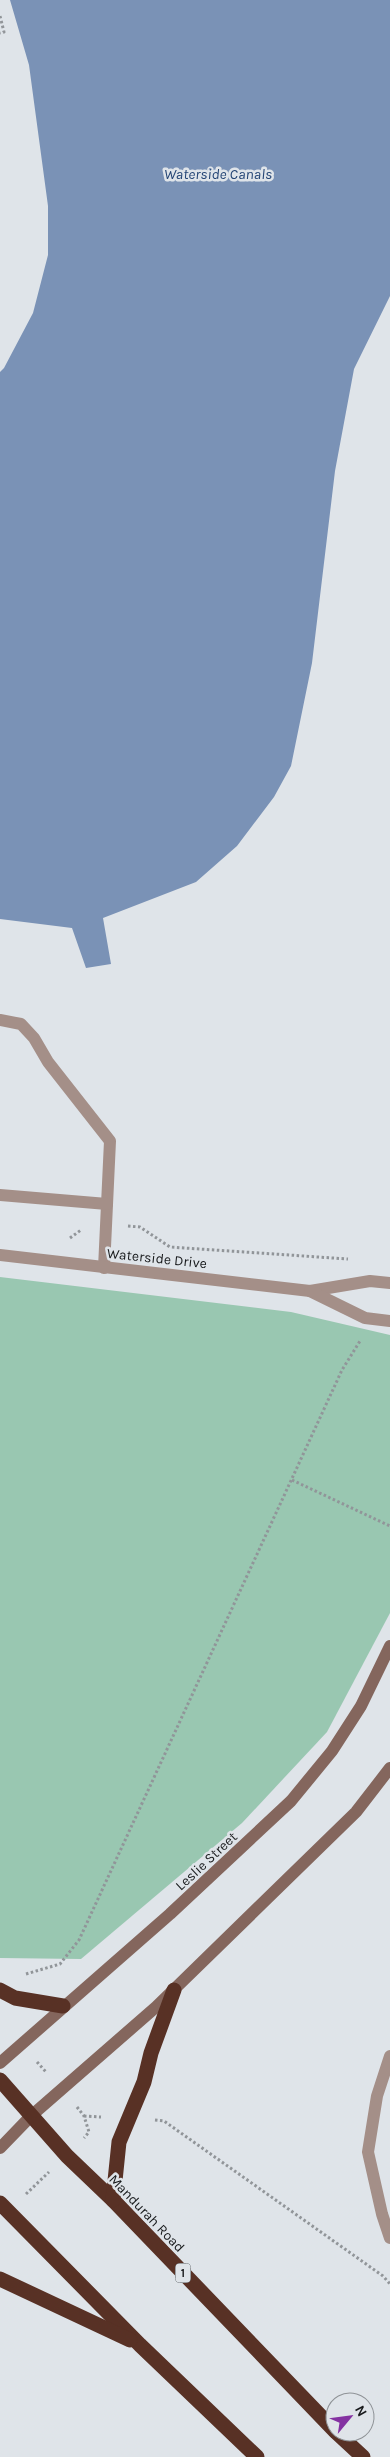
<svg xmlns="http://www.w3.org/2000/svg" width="390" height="2457" viewBox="0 0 390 2457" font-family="Karla,sans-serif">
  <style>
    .green { fill: #99c7b1 }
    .water { fill: #7a92b6 }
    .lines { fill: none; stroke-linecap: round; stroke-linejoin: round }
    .path { stroke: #919599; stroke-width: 3; stroke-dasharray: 2.5 2.5; stroke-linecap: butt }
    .lane { stroke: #a48f88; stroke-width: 12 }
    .street { stroke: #a48f88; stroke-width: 12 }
    .secondary { stroke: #84665d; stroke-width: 12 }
    .highway { stroke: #583125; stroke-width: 15 }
    .labels { text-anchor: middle; stroke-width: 5; stroke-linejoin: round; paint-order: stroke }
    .shield { fill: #dfe4e9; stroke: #535659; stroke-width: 1 }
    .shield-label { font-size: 12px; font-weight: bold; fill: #17191b }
    .street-label { font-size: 14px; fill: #17191b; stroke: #dfe4e9 }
    .water-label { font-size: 15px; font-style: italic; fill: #244575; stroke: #dfe4e9 }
  </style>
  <rect width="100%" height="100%" fill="#dfe4e9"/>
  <!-- green -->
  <polygon class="green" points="0,1277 291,1312 390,1335 390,1613 327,1732 242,1823 81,1959 0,1958"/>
  <!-- water -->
  <polygon class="water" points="10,0 390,0 390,296 354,369 335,471 312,663 291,766 274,797 237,846 196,882 103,918 111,964 86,968 72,928 0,919 0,372 4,368 33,313 48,255 48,206 29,65"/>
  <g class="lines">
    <!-- path -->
    <g class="path">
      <polyline points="0,16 4,32 0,33"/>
      <polyline points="128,1226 140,1227 170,1247 348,1259"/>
      <polyline points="70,1238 81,1230"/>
      <polyline points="292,1480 390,1526"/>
      <polyline points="26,1974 60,1964 79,1940 342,1370 360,1341"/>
      <polyline points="37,2062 46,2072"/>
      <polyline points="77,2107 84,2116 89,2132 84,2138"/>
      <polyline points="84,2116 101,2117"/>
      <polyline points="155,2120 164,2121 383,2276 390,2284"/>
      <polyline points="26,2194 49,2172"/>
    </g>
    <!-- lane -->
    <g class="lane">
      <polyline points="0,1020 21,1024 34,1038 48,1062 110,1141 104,1268"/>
      <polyline points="0,1195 107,1204"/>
    </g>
    <!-- street -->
    <g class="street">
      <polyline points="0,1255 310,1291 370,1281 390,1283"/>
      <polyline points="310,1291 365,1318 390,1321"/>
      <polyline points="390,2056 377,2096 368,2152 382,2214 390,2238"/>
    </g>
    <!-- secondary -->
    <g class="secondary">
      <polyline points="0,2063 170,1914 291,1801 332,1751 361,1706 390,1646"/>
      <polyline points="0,2148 31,2116 156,2007 356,1812 390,1768"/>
    </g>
    <!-- highway -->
    <g class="highway">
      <polyline points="0,1990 15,1998 63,2006"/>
      <polyline points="0,2080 67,2156 113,2200 335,2431"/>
      <polyline points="113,2200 119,2142 144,2082 151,2053 174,1990"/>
      <polyline points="0,2203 140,2345 257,2457"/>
      <polyline points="0,2279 130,2340"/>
      <polyline points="336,2432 363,2457"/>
    </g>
  </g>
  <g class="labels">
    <!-- shield labels -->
    <rect class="shield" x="175.5" y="2263.5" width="15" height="19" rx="4"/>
    <g class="shield-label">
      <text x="183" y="2277">1</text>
    </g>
    <!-- street labels -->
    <g class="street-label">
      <text transform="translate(157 1258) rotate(6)" y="5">Waterside Drive</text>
      <text transform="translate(206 1861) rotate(-43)" y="5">Leslie Street</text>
      <text transform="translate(147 2213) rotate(46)" y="5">Mandurah Road</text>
    </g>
    <!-- water labels -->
    <g class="water-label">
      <text x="218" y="179">Waterside Canals</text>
    </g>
  </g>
  <!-- north arrow -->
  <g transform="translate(350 2417) rotate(61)"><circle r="24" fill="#dfe4e9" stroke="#8f9397"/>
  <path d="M0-4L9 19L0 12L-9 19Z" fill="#8432a2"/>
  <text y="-8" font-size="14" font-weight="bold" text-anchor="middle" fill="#17191b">N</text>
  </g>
</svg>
